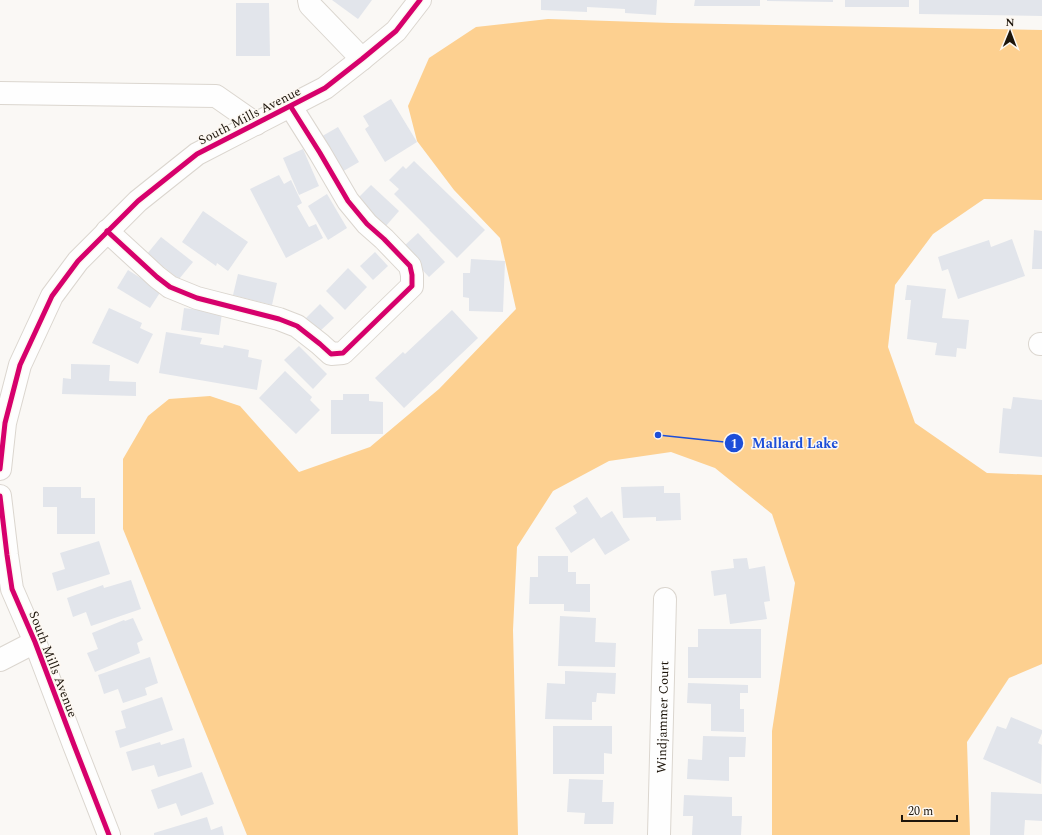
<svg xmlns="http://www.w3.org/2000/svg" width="1042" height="835" viewBox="0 0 1042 835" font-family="Spectral,serif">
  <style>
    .water { fill: #fdd090 }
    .building { fill: #e2e5eb }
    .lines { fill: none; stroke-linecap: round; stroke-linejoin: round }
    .minor-casing { stroke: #dbd6cf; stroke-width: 24 }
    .minor { stroke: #fefefe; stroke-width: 22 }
    .cycleway-casing { stroke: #fdf8f2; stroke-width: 8 }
    .cycleway { stroke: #d6006c; stroke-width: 5 }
    .labels { text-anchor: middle; stroke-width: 3; stroke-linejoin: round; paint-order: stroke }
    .street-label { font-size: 13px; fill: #1d150b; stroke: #fdf8f2 }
    .leader { fill: none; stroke: #1d4ed8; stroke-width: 1.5 }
    .callout-dot { fill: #1d4ed8; stroke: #fdf8f2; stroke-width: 1.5 }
    .mark-label { font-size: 12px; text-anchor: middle; font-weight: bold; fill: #fff }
    .callout-label { font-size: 14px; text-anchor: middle; font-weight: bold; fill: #1d4ed8; stroke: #fdf8f2; stroke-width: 3; stroke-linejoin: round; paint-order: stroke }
  </style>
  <rect width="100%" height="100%" fill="#faf8f5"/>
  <!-- water -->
  <polygon class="water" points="548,19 671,23 1042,30 1042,200 984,199 933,234 895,285 888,347 915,423 987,473 1042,475 1042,664 1009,678 967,742 970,835 772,835 772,731 795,583 772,514 715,468 671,452 609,461 553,491 517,547 513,630 518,835 247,835 123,529 123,459 148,416 169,399 210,396 240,406 299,472 370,447 439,389 516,309 500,238 454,190 417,141 408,106 429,58 476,27"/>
  <!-- building -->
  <g class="building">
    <polygon points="332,0 372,0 358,19"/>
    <polygon points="541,0 657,0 656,15 625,13 625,9 587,7 587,12 541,10"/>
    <polygon points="695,0 760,0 760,6 694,6"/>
    <polygon points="767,0 833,0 833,2 767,1"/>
    <rect x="845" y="0" width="64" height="7"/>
    <polygon points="919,0 1042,0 1042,16 919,14"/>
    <polygon points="236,3 269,3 270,56 236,56"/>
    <polygon points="391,99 417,142 385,162 365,129 369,126 363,116"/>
    <polygon points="338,127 359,162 340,173 319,138"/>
    <polygon points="303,149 319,186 299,195 283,158"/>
    <polygon points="414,161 485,230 457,258 429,230 430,230 394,194 399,189 389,180 403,166 406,169"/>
    <polygon points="279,175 284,184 291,180 302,203 297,206 309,227 316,224 323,238 286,258 250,189"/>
    <polygon points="371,185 399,211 385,227 356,200"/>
    <polygon points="327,194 347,228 328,240 308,206"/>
    <polygon points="203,211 248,242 228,271 217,263 216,266 182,242"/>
    <polygon points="1034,230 1042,231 1042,269 1032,269"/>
    <polygon points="418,233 445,262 429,277 402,248"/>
    <polygon points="161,237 193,262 179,279 147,254"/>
    <polygon points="1012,239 1025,276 958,299 948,269 942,271 938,257 989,240 991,247"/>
    <polygon points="375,252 388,266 373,280 360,266"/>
    <polygon points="471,259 505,261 503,312 469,311 469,298 463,297 463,273 470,273"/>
    <polygon points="348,268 367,287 345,310 326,291"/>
    <polygon points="128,270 161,291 150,308 117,288"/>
    <polygon points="238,274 277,283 272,305 233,295"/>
    <polygon points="907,285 946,289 942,318 969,320 966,349 957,348 956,357 935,355 937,343 907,339 911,300 905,300"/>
    <polygon points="320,304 334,318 318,333 305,319"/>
    <polygon points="109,308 142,323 140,328 153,334 138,364 92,343"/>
    <polygon points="184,308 222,313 219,335 181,330"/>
    <polygon points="452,310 478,338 404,408 375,378 403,352 405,354"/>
    <polygon points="166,332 202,338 200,344 223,348 224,345 249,350 248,357 262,360 257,390 159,373"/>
    <polygon points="299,346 327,374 313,389 284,360"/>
    <polygon points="71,364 110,365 109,381 136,382 136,396 62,394 63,378 71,379"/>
    <polygon points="285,371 312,397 310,400 320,410 296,434 259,398"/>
    <polygon points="343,394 369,394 369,401 383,402 383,434 331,434 331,400 343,400"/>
    <polygon points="1013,397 1042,400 1042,457 999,453 1003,408 1011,409"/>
    <polygon points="664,486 664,493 680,493 681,520 656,521 656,517 623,518 621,487"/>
    <polygon points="43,487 81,487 81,498 95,498 95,534 57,534 57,507 43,507"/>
    <polygon points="587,497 601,518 612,511 630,540 605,555 594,538 571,553 555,528 577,513 573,506"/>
    <polygon points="99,541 110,574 57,591 52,573 65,569 60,553"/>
    <polygon points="538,556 568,556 568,572 576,572 576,584 590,584 590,612 564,611 564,604 529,604 530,577 538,577"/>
    <polygon points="747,558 749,569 765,566 770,601 764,602 767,619 730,624 726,594 714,596 711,571 734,568 733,559"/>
    <polygon points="131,580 141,609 91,626 86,612 73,617 67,598 103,585 104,588"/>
    <polygon points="560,616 596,618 595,642 616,643 615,667 558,666"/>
    <polygon points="133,618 143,640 137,643 140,653 95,672 87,653 98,649 92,633 124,620 125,621"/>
    <polygon points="698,629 761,629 761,678 688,678 688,647 698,647"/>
    <polygon points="150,657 158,683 145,688 147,695 123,703 118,689 104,694 98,675"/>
    <polygon points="565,671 616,673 615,694 597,693 596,702 592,702 592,720 545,719 547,683 565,684"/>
    <polygon points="688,683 748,685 748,693 740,693 740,709 744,709 744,732 711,731 711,704 687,703"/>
    <polygon points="162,697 173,730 120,748 115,731 126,728 121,711"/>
    <polygon points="1011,717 1042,730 1042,733 1038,743 1042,745 1041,784 983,759 997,726 1006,729"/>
    <polygon points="553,726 612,726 612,754 604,753 604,774 553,774"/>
    <polygon points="703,736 746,737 745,757 729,757 729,781 687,779 688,759 702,760"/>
    <polygon points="184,738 192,767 158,777 154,765 132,771 126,752 160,742 161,745"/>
    <polygon points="202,772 214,804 181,816 176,803 158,809 151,790"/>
    <polygon points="569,779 603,780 602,802 614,802 613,824 584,824 585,813 567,812"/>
    <polygon points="991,792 1042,794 1042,821 1025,820 1024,835 990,835"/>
    <polygon points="684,795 732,797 732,816 742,816 741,835 692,835 693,816 683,816"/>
    <polygon points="207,817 211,830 222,826 224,835 154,835 154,833"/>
  </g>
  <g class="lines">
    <defs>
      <g id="minor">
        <polyline points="309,0 310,5 362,59"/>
        <polyline points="0,93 216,96 256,124"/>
        <polyline points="107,231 157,277 170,287 197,298 279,319 297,326 320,344 331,354 343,353 412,286 412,275 410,266 384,239 367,224 348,201 320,153 291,107"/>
        <polyline points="1040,344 1042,344"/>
        <polyline points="0,469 5,423 20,365 52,296 78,261 138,201 197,154 325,88 362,59 396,31 420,0"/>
        <polyline points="0,496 7,555 12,589 35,642 74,745 109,835"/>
        <polyline points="0,660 35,642"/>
        <path id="s1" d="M 659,835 L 665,599"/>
      </g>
    </defs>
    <!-- minor casing -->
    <use href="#minor" class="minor-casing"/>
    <!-- minor -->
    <use href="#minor" class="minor"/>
    <defs>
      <g id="cycleway">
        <polyline points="107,231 157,277 170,287 197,298 279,319 297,326 320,344 331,354 343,353 412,286 412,275 410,266 384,239 367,224 348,201 320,153 291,107"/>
        <polyline points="0,469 5,423 20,365 52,296 78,261 138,201 197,154 325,88 362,59 396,31 420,0"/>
        <polyline points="0,496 7,555 12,589 35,642 74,745 109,835"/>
      </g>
    </defs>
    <!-- cycleway casing -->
    <use href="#cycleway" class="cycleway-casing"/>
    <!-- cycleway -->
    <use href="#cycleway" class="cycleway"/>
  </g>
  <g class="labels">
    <!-- street labels -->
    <g class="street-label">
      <text transform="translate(249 115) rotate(-27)" y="5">South Mills Avenue</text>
      <text transform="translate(54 664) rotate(69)" y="5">South Mills Avenue</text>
      <text dy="5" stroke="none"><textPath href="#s1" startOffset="118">Windjammer Court</textPath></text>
    </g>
  </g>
  <!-- callouts -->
  <path class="leader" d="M658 435L734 443"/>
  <g class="callout-dot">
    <circle cx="658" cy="435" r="4"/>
    <circle cx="734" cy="443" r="10"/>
  </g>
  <g class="mark-label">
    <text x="734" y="448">1</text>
  </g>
  <g class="callout-label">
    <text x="795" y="448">Mallard Lake</text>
  </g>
  <!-- north arrow -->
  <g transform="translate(1010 32) rotate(1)" stroke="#fdf8f2" stroke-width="3" paint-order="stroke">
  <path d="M0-3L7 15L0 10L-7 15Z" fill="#1d150b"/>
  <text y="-6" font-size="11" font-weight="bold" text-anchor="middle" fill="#1d150b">N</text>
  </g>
  <!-- scale -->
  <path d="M902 815v6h55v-6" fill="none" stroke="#1d150b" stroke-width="2"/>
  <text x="908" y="815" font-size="12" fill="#1d150b" stroke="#fdf8f2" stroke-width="3" paint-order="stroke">20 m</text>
</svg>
